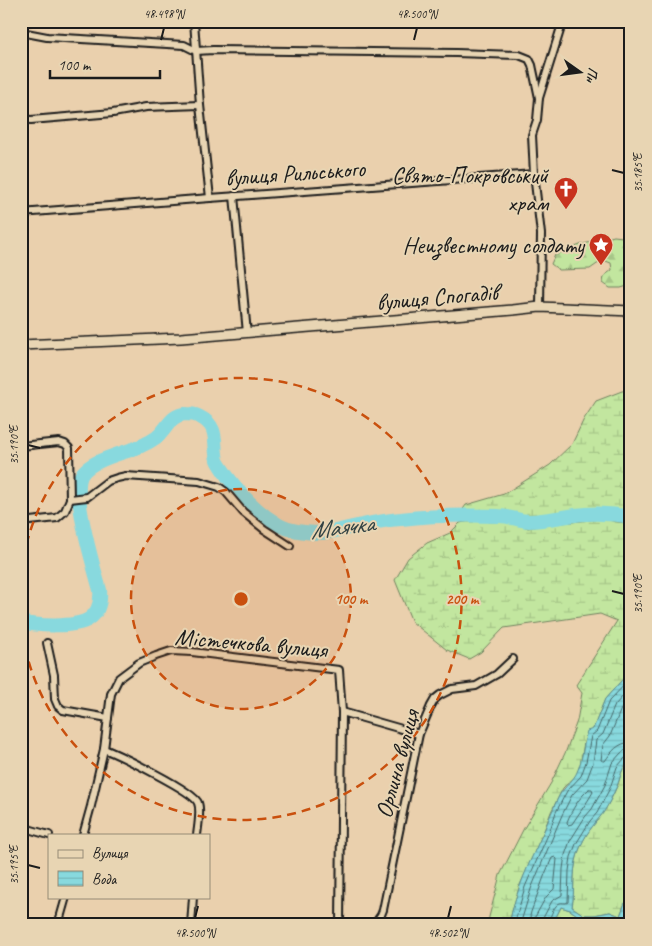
<svg xmlns="http://www.w3.org/2000/svg" width="652" height="946" viewBox="0 0 652 946" font-family="Caveat,sans-serif">
  <style>
    .forest { fill: url(#forest-firs); stroke: #6f815e }
    .wetland { fill: url(#wetland-marsh); stroke: #6f815e }
    .water { fill: url(#water-rules); stroke: #5d8d90 }
    .lines { fill: none; stroke-linecap: round; stroke-linejoin: round }
    .shore { stroke: #47686a; stroke-width: 1 }
    .river { stroke: #88d9de; stroke-width: 14 }
    .street-casing { stroke: #1c1c1c; stroke-width: 10 }
    .secondary-casing { stroke: #1c1c1c; stroke-width: 12 }
    .street { stroke: #e8d5b3; stroke-width: 6 }
    .secondary { stroke: #e8d5b3; stroke-width: 9 }
    .ticks { fill: none; stroke: #1c1c1c; stroke-width: 2 }
    .ring { fill: none; stroke: #c9500e; stroke-width: 2.5; stroke-dasharray: 9 6 }
    .labels { text-anchor: middle; stroke-width: 4; stroke-linejoin: round; paint-order: stroke }
    .street-label { font-size: 24px; fill: #1c1c1c; stroke: #e8d5b3 }
    .poi-label { font-size: 24px; fill: #1c1c1c; stroke: #e8d5b3; text-anchor: end }
    .water-label { font-size: 25px; font-style: italic; fill: #324243; stroke: #e8d5b3 }
    .centre { fill: #c9500e; stroke: #e8d5b3; stroke-width: 2.5 }
    .ring-label { font-size: 15px; text-anchor: middle; font-weight: bold; fill: #c9500e; stroke: #e8d5b3; stroke-width: 4; stroke-linejoin: round; paint-order: stroke }
    .neatline { fill: none; stroke: #1c1c1c; stroke-width: 2 }
    .ticks-label { font-size: 12px; text-anchor: middle; fill: #1c1c1c }
  </style>
  <defs>
    <pattern id="forest-firs" width="22" height="20" patternUnits="userSpaceOnUse" patternTransform="scale(1.25)"><rect width="22" height="20" fill="#c2e69f"/><path d="M5 1l3.5 6h-7zM16 11l3.5 6h-7z" fill="#a6c588"/></pattern>
    <pattern id="wetland-marsh" width="20" height="14" patternUnits="userSpaceOnUse" patternTransform="scale(1.25)"><rect width="20" height="14" fill="#c2e69f"/><path d="M1 5h8M5 5V1M11 12h8M15 12V8" fill="none" stroke="#a6c588"/></pattern>
    <pattern id="water-rules" width="6" height="5" patternUnits="userSpaceOnUse" patternTransform="scale(1.25)"><rect width="6" height="5" fill="#88d9de"/><path d="M0 2.5h6" fill="none" stroke="#75babe"/></pattern>
  </defs>
  <rect width="100%" height="100%" fill="#ead0ad"/>
  <filter id="ink" filterUnits="userSpaceOnUse"><feTurbulence type="fractalNoise" baseFrequency=".02" numOctaves="2"/><feDisplacementMap in="SourceGraphic" scale="10" xChannelSelector="R" yChannelSelector="G"/><feConvolveMatrix kernelMatrix="1 2 1 2 8 2 1 2 1" color-interpolation-filters="sRGB"/></filter>
  <g filter="url(#ink)">
    <!-- forest -->
    <polygon class="forest" points="614,236 631,238 631,285 621,288 610,288 603,283 604,276 612,270 611,263 603,260 590,269 559,270 551,264 555,255 580,245"/>
    <!-- wetland -->
    <g class="wetland">
      <polygon points="631,390 631,512 592,508 548,517 523,516 479,511 461,512 466,505 504,494 550,465 572,444 584,419 596,401 622,391"/>
      <polygon points="601,519 631,524 631,670 605,699 593,729 584,742 581,761 577,775 563,788 551,812 545,828 528,867 520,885 513,907 509,925 488,925 489,917 500,875 524,828 551,783 566,751 577,721 582,693 576,685 617,621 600,614 504,628 481,652 469,659 447,650 412,622 395,580 408,558 427,543 450,533 460,523 474,520 508,520 528,528 552,524"/>
      <path d="M 631,760 L 631,898 L 625,903 L 620,916 L 610,912 L 594,915 L 584,915 L 572,907 C 575,890 572,873 577,857 C 580,845 587,832 595,823 C 597,820 600,817 602,814 C 608,805 613,796 617,786 C 621,777 621,766 631,760 Z"/>
      <polygon points="561,907 570,910 583,919 595,919 610,916 621,920 621,925 552,925"/>
    </g>
    <!-- water -->
    <path class="water" d="M 631,670 L 631,760 C 621,766 621,777 617,786 C 612,796 607,809 600,817 C 590,829 581,841 577,857 C 572,873 575,890 572,907 L 584,915 L 594,915 L 610,912 L 620,916 L 625,903 L 631,898 L 631,925 L 621,925 L 621,920 L 610,916 L 595,919 L 583,919 L 570,910 L 561,907 L 552,925 L 509,925 C 515,892 530,861 544,831 C 549,819 553,808 559,796 C 564,787 574,780 577,772 C 583,759 583,745 587,731 L 593,729 L 605,699 Z"/>
    <g class="lines">
      <!-- shore -->
      <g class="shore">
        <path d="M 631,697 L 621,709 L 610,736 L 603,745 L 601,760 L 603,761 L 605,761 C 612,751 618,743 631,742"/>
        <path d="M 589,789 L 592,789 L 593,792 C 587,803 579,813 572,824 L 568,825 L 567,822 C 572,809 579,798 589,789 Z"/>
        <polyline points="514,925 525,887 550,830 556,812 567,791 581,776 586,762 591,736 597,731 609,701 631,678"/>
        <polyline points="520,925 531,889 562,815 572,795 587,779 593,763 596,740 603,734 615,705 631,687"/>
        <polyline points="528,925 529,919 531,918 530,916 531,912 545,874 552,858 555,857 557,859 554,889 546,897 535,917 533,918 534,925"/>
        <polyline points="541,925 543,918 552,901 562,895 563,869 565,855 570,841 585,817 592,809 605,785 612,763 621,753 625,750 631,750"/>
        <path d="M 548,925 C 549,919 553,908 558,904 C 561,902 562,903 566,903 L 568,902 L 569,871 L 571,857 L 576,844 L 590,821 L 597,813 L 610,788 L 617,767 L 625,758 L 631,756"/>
      </g>
      <!-- river -->
      <path class="river" d="M 21,622 C 36,626 75,628 89,619 C 99,612 101,601 100,590 C 94,568 72,496 81,476 C 84,469 95,463 102,460 C 120,452 141,449 157,437 C 168,428 170,415 185,414 C 191,414 195,414 200,417 C 220,427 213,443 217,460 C 219,465 224,471 227,476 C 241,495 258,513 279,525 C 290,531 303,532 316,533 C 329,534 343,529 357,526 C 371,523 387,520 401,519 C 434,515 467,515 499,516 C 510,516 519,521 529,521 C 548,521 567,515 586,514 C 601,513 616,514 631,517"/>
      <defs>
        <g id="street">
          <polyline points="194,21 200,105 210,198"/>
          <polyline points="21,32 47,37 184,45 196,51 213,50 456,53 519,55 529,59 532,65 539,98"/>
          <polyline points="21,119 31,120 113,113 146,107 200,105"/>
          <polyline points="234,196 247,333"/>
          <polyline points="21,213 210,198 534,174"/>
          <polyline points="627,233 631,233"/>
          <polyline points="540,307 541,234 534,174 532,135 537,120 539,98 563,21"/>
          <polyline points="21,446 59,442 65,444 69,448 70,499 65,511 57,518 21,522"/>
          <polyline points="70,499 87,497 108,481 117,478 126,476 199,481 219,487 226,492 243,512 264,529 290,546"/>
          <polyline points="47,643 54,675 55,699 58,706 63,710 108,718"/>
          <polyline points="342,712 419,734"/>
          <path d="M 104,749 C 119,755 194,791 198,803 C 201,810 198,827 197,835"/>
          <polyline points="21,827 49,835"/>
          <polyline points="83,835 91,806 104,749 111,694 119,678 139,663 156,656 171,651 192,652 339,670 342,712 340,925"/>
          <polyline points="58,925 66,897"/>
          <polyline points="191,925 193,897"/>
          <polyline points="374,925 381,915 383,910 419,734 431,706 435,699 440,695 452,689 476,686 497,674 513,659"/>
        </g>
        <polyline id="secondary" points="21,345 181,338 513,310 540,307 631,311"/>
      </defs>
      <!-- street casing -->
      <use href="#street" class="street-casing"/>
      <!-- secondary casing -->
      <use href="#secondary" class="secondary-casing"/>
      <!-- street -->
      <use href="#street" class="street"/>
      <!-- secondary -->
      <use href="#secondary" class="secondary"/>
    </g>
  </g>
  <!-- ticks -->
  <path class="ticks" d="M 161,40 L 164,28M 414,40 L 417,28M 612,170 L 624,173M 28,445 L 40,448M 612,591 L 624,594M 28,865 L 40,868M 195,918 L 198,906M 448,918 L 451,906"/>
  <!-- distance rings -->
  <circle cx="241" cy="599" r="110" fill="#c9500e" fill-opacity=".12"/>
  <g class="ring">
    <circle cx="241" cy="599" r="110"/>
    <path d="M21 574A221 221 0 1 1 21 624"/>
  </g>
  <!-- icons -->
  <defs>
    <symbol id="church-pin" viewBox="-11 -11 22 30"><path d="M0 17L-7.5 6A9.5 9.5 0 1 1 7.5 6Z" fill="#c8321e" stroke="#e8d5b3"/><path d="M-1.2-6h2.4v3.5h3.3v2.4h-3.3V6h-2.4V-.1h-3.3v-2.4h3.3Z" fill="#fff"/></symbol>
    <symbol id="sight-pin" viewBox="-11 -11 22 30"><path d="M0 17L-7.5 6A9.5 9.5 0 1 1 7.5 6Z" fill="#c8321e" stroke="#e8d5b3"/><path d="M0-6L1.8-2.2L6-1.7L2.9 1.2L3.7 5.4L0 3.3L-3.7 5.4L-2.9 1.2L-6-1.7L-1.8-2.2Z" fill="#fff"/></symbol>
  </defs>
  <g fill-rule="evenodd">
    <use href="#church-pin" x="552" y="175" width="28" height="38"/>
    <use href="#sight-pin" x="587" y="231" width="28" height="38"/>
  </g>
  <g class="labels">
    <!-- street labels -->
    <g class="street-label">
      <text transform="translate(295 173) rotate(-4)" y="8">вулиця Рильського</text>
      <text transform="translate(437 297) rotate(-5)" y="8">вулиця Спогадів</text>
      <text transform="translate(251 643) rotate(5)" y="8">Містечкова вулиця</text>
      <text transform="translate(397 764) rotate(-75)" y="8">Орлина вулиця</text>
    </g>
    <!-- poi labels -->
    <g class="poi-label">
      <text x="548" y="183">Свято-Покровський<tspan x="548" dy="28">храм</tspan></text>
      <text x="584" y="253">Неизвестному солдату</text>
    </g>
    <!-- water labels -->
    <g class="water-label">
      <text transform="translate(342 526) rotate(-7)" y="9">Маячка</text>
    </g>
  </g>
  <circle cx="241" cy="599" r="8" class="centre"/>
  <g class="ring-label">
    <text x="351" y="604">100 m</text>
    <text x="462" y="604">200 m</text>
  </g>
  <!-- margin -->
  <rect width="652" height="946" fill="none" stroke="#e8d5b3" stroke-width="55"/>
  <!-- legend -->
  <rect x="48" y="834" width="162" height="65" fill="#e8d5b3" stroke="#968b77"/>
  <rect x="58" y="850" width="25" height="8" fill="#e8d5b3" stroke="#968b77"/>
  <text x="92" y="858" font-size="15" fill="#1c1c1c">Вулиця</text>
  <rect x="58" y="871" width="25" height="15" fill="url(#water-rules)" stroke="#968b77"/>
  <text x="92" y="884" font-size="15" fill="#1c1c1c">Вода</text>
  <!-- north arrow -->
  <g transform="translate(580 72) rotate(104)" stroke="#e8d5b3" stroke-width="4" paint-order="stroke">
  <path d="M0-4L9 19L0 12L-9 19Z" fill="#1c1c1c"/>
  <text y="-8" font-size="14" font-weight="bold" text-anchor="middle" fill="#1c1c1c">Пн</text>
  </g>
  <!-- scale -->
  <path d="M50 70v8h110v-8" fill="none" stroke="#1c1c1c" stroke-width="2.5"/>
  <text x="58" y="70" font-size="15" fill="#1c1c1c" stroke="#e8d5b3" stroke-width="4" paint-order="stroke">100 m</text>
  <rect x="28" y="28" width="596" height="890" class="neatline"/>
  <g class="ticks-label">
    <text x="164" y="18">48.498°N</text>
    <text x="417" y="18">48.500°N</text>
    <text transform="translate(638 173) rotate(-90)" y="4">35.185°E</text>
    <text transform="translate(14 445) rotate(-90)" y="4">35.190°E</text>
    <text transform="translate(638 594) rotate(-90)" y="4">35.190°E</text>
    <text transform="translate(14 865) rotate(-90)" y="4">35.195°E</text>
    <text x="195" y="937">48.500°N</text>
    <text x="448" y="937">48.502°N</text>
  </g>
</svg>
